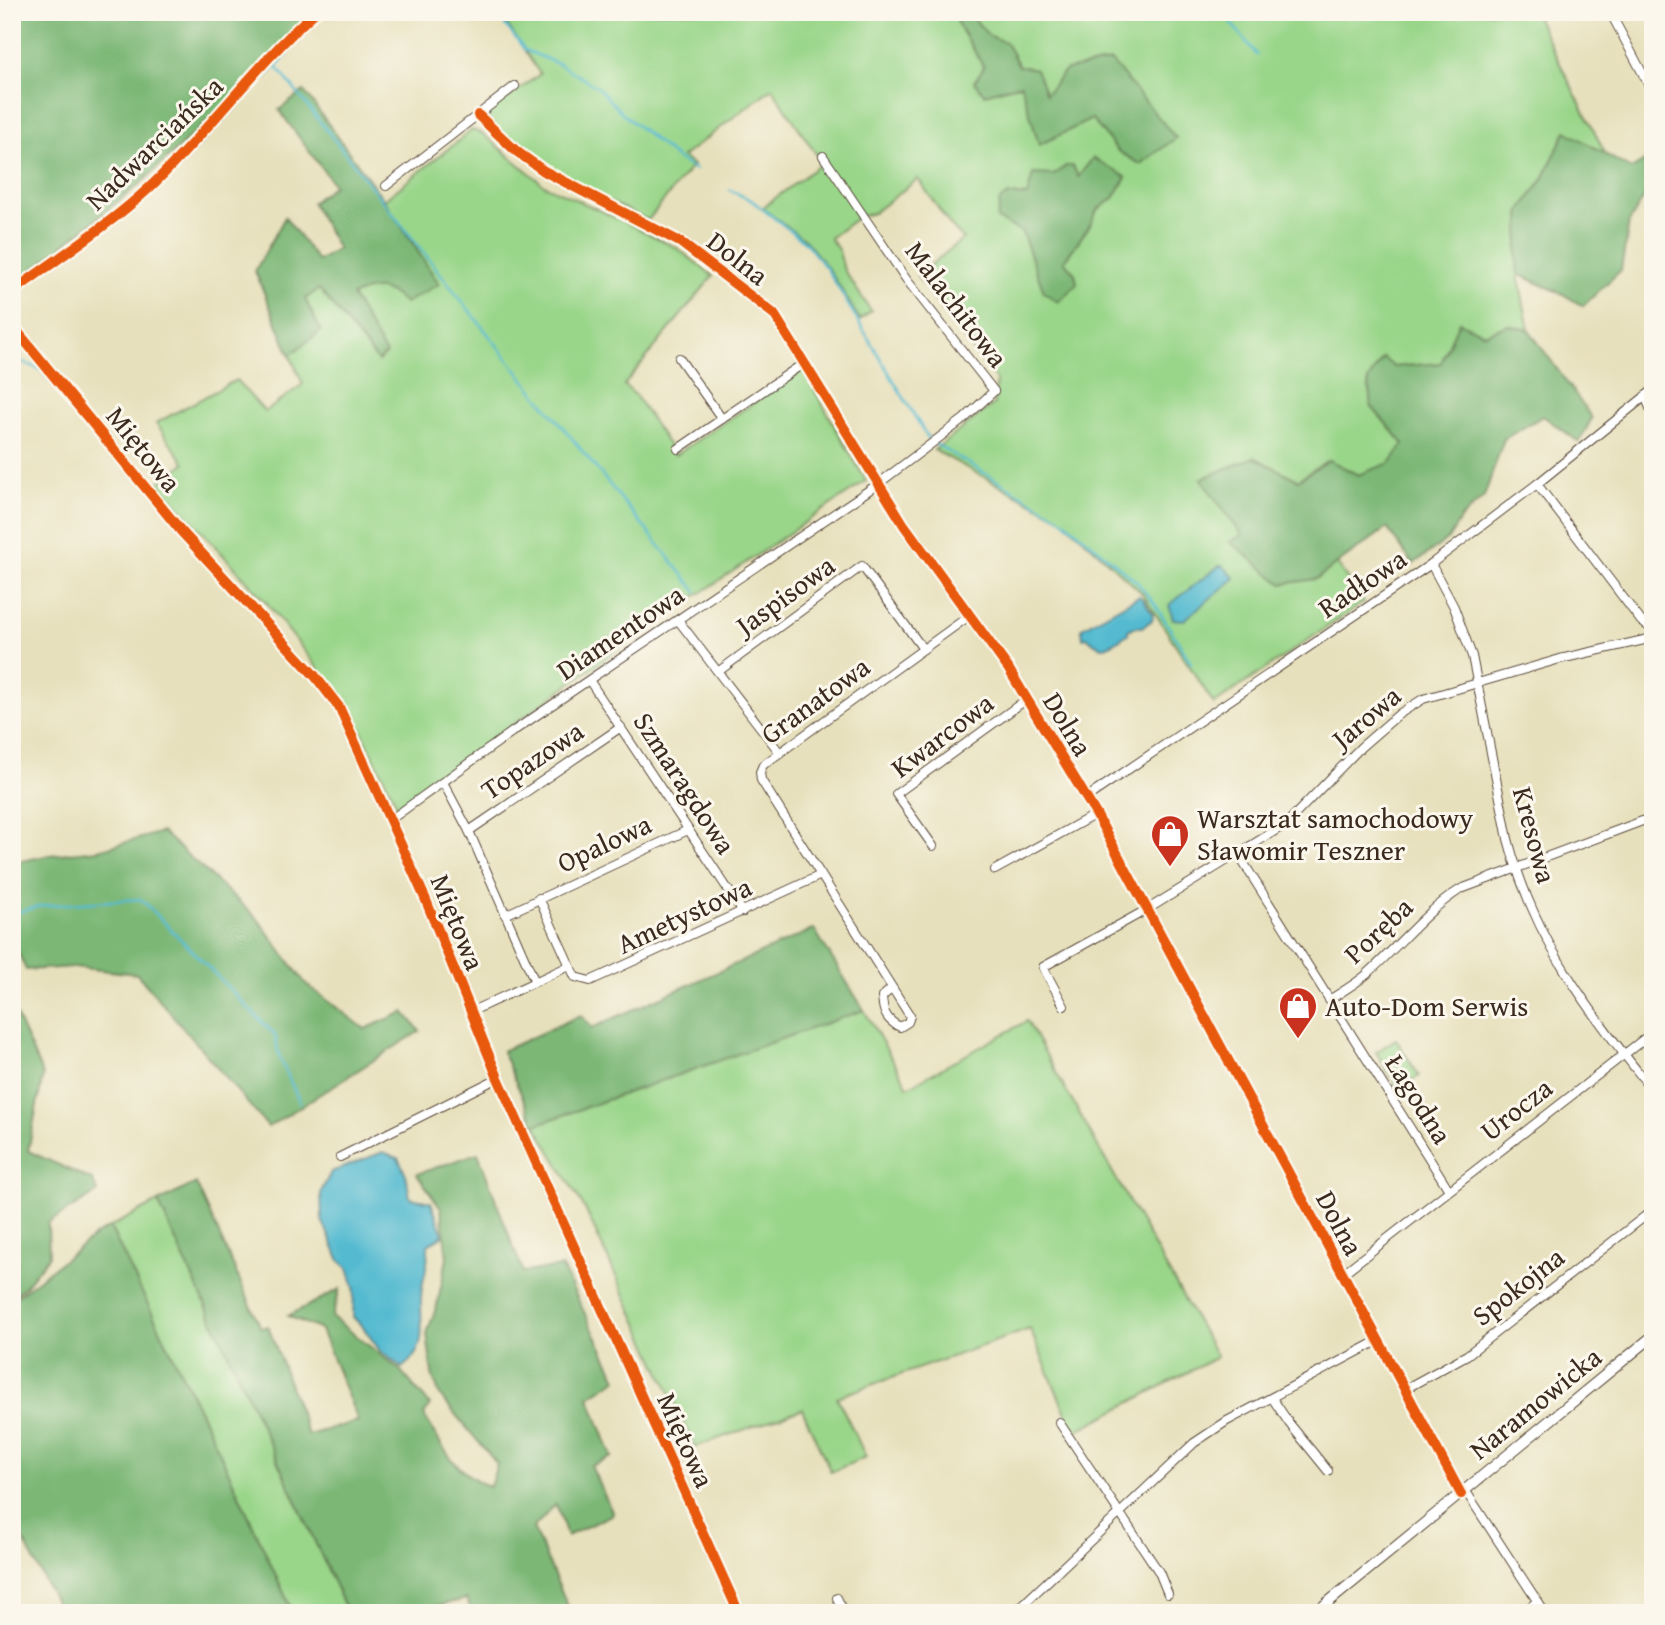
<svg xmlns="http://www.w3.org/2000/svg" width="1665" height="1625" viewBox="0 0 1665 1625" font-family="'Gentium Book Plus',serif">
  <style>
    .green { fill: #9ad68a; stroke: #6a8054; stroke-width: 2; fill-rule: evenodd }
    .forest { fill: #7bb776; stroke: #5b704a; stroke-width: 2 }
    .water { fill: #52bad0; stroke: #467277; stroke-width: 2 }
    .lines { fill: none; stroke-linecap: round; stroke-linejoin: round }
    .stream { stroke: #52bad0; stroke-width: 2.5 }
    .minor-casing { stroke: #554536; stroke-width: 10 }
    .tertiary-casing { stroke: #554536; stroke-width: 12 }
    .minor { stroke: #fff; stroke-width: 8 }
    .tertiary { stroke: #fff; stroke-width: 10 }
    .cycleway-casing { stroke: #fbf7ec; stroke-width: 15 }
    .cycleway { stroke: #e8590c; stroke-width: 10 }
    .labels { text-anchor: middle; stroke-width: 6; stroke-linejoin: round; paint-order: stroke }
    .street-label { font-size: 28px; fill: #3b2a1e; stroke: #fbf7ec }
    .poi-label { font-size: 28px; fill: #3b2a1e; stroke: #fbf7ec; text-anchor: start }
  </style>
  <rect width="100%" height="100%" fill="#fbf7ec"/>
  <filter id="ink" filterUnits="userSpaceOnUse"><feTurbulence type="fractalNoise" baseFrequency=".0143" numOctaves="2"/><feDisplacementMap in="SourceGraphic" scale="14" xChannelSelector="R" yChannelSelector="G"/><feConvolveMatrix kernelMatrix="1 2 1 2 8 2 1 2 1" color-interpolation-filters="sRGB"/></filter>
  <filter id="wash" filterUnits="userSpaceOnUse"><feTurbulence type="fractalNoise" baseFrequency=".00686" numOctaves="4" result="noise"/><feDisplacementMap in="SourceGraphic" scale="28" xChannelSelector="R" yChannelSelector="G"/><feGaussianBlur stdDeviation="1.57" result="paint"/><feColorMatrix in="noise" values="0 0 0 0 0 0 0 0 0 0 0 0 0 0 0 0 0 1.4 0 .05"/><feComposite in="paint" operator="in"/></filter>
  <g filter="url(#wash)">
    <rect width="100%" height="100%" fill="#e7e0bc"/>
    <!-- green -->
    <g class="green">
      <path d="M 499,12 L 963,12 L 957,21 L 984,67 L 985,94 L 1021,84 L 1092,119 L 1118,151 L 1140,164 L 1175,137 L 1046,95 L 1019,66 L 1006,43 L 988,35 L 968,12 L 1534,12 L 1606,155 L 1566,132 L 1543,179 L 1521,210 L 1517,254 L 1518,274 L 1529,330 L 1508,325 L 1485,334 L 1441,363 L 1393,367 L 1383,358 L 1368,380 L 1371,406 L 1404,444 L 1390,464 L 1358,475 L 1328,460 L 1298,480 L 1254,457 L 1201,479 L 1243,535 L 1231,542 L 1316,579 L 1337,564 L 1364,602 L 1214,704 L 1142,593 L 1062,519 L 934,450 L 994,404 L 996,380 L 917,276 L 963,239 L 950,225 L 918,179 L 873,213 L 858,217 L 830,238 L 839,251 L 844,270 L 871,311 L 860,320 L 830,271 L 806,241 L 762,208 L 822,163 L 772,88 L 682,157 L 693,165 L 648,220 L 554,176 L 512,144 L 485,115 L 540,74 ZM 1093,158 L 1126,177 L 1114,198 L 1097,210 L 1090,225 L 1064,262 L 1075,274 L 1044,292 L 1009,195 L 1027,196 L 1066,166 L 1073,166 L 1078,177 Z"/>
      <polygon points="472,130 483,134 544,185 627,223 677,248 713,276 624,385 635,395 675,455 803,370 866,481 707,589 674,609 398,807 353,713 265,601 158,483 185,463 156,423 236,380 265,412 303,384 290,355 320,331 305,299 319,288 377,360 386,355 352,296 366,289 439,284 384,200"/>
      <polygon points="864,1010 908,1087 1027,1021 1217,1357 1074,1432 1030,1329 837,1397 866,1457 831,1472 802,1409 695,1447 585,1209 535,1125"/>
      <polygon points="1396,1039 1419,1076 1399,1089 1376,1052"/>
      <polygon points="158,1202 348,1613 293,1613 211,1434 110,1227"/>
    </g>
    <!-- forest -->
    <g class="forest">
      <polygon points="12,12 324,12 140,184 12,286"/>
      <polygon points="963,12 968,12 988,35 1006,43 1019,66 1036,69 1046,94 1066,70 1111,61 1176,138 1140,164 1118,151 1092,119 1039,145 1021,84 984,94 974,82 984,67 956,21"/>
      <path d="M 304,91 L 387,204 L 439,284 L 405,303 C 386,287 376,284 352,296 L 386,354 L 378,361 L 319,289 L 305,299 L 321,331 L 290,355 L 255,271 L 285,217 L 318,261 L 338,249 L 312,203 L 334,185 L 279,110 Z"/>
      <polygon points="1566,131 1631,169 1653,156 1653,183 1629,222 1621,270 1583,306 1561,293 1518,274 1517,254 1521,210 1543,179"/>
      <polygon points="1093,158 1126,177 1114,198 1097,210 1090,225 1064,261 1075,274 1077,284 1058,302 1044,292 1022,232 997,219 1000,200 1009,195 1027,196 1033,174 1054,175 1066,166 1073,166 1078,177"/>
      <polygon points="1459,322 1485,334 1508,325 1529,330 1592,418 1579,442 1543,416 1504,439 1484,497 1461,518 1448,539 1413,564 1387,528 1316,579 1282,584 1230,542 1242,535 1201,479 1254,457 1298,480 1329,460 1358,475 1390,463 1404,444 1371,406 1368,380 1383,358 1394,367 1441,363"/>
      <polygon points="162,832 257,918 306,984 365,1029 404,1012 420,1031 268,1127 137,974 74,967 26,970 12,939 12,863 50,855 98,850"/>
      <polygon points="814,929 864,1010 535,1125 502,1051 581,1015 592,1028"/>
      <polygon points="12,1006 43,1075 28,1151 92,1180 98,1192 48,1223 49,1256 24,1287 12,1297"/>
      <path d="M 478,1153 L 523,1272 L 562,1267 L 617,1379 L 589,1397 L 612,1457 L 591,1466 L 613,1514 L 567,1536 L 556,1504 L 533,1528 L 571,1613 L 474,1613 L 466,1599 L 409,1613 L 348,1613 L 158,1202 L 196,1183 L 261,1328 L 268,1326 L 308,1435 L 358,1421 L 321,1330 L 288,1316 L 340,1289 L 332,1317 L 400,1370 L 430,1405 L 424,1415 C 442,1447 454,1472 490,1487 L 497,1464 L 440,1396 L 432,1374 L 427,1333 L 437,1305 L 447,1258 L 441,1208 L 417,1174 Z"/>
      <polygon points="110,1227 211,1434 293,1613 44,1613 56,1603 12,1518 12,1300 97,1234"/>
    </g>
    <!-- water -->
    <g class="water">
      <polygon points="1219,566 1223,566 1235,578 1184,620 1173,619 1169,605"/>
      <path d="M 1139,596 L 1143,599 L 1153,614 L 1152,620 L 1143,627 L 1134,627 L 1128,630 L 1128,634 C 1109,645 1104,655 1087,637 L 1083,638 L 1082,628 Z"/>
      <path d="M 383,1152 L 398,1158 L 406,1174 L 410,1198 L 431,1202 L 443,1235 L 428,1245 C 429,1265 425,1270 422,1288 C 417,1319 433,1346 402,1368 L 380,1351 L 363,1327 L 353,1317 L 354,1287 L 348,1268 L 340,1261 L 322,1220 L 321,1192 L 331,1172 Z"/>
    </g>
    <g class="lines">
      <!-- stream -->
      <g class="stream">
        <polyline points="495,12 525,50 559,64 597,87 623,114 676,158 696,170"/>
        <polyline points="1222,12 1257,55"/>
        <polyline points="276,66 522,377 697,592"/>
        <polyline points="730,190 751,200 805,242 827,269 929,440 1062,519 1137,582 1154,603 1191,663"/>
        <polyline points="131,214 288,54"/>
        <polyline points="12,358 40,369 72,405"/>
        <polyline points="12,914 40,906 140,899 144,902 275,1035 279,1056 300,1103"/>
      </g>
    </g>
  </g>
  <g filter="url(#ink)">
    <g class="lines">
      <defs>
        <g id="minor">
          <polyline points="1610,12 1653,93"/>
          <polyline points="478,115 516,151 544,171 680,242 774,314 904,525 1008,668 1096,814 1461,1494"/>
          <polyline points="386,186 515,86"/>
          <path d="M 12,292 C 58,258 107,227 149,188 C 207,133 255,66 315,12"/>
          <polyline points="12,325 181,531 315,676 339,707 425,898 498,1078 739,1613"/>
          <polyline points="679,358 722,419"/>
          <polyline points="1645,396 1653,415"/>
          <polyline points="678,449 804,363"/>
          <polyline points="1537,484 1641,621 1653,630"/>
          <path d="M 1431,564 L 1454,607 L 1472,656 L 1508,839 C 1534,941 1589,1010 1653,1091"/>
          <polyline points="678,620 780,753"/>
          <polyline points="719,671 862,566 923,649"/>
          <polyline points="589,680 743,912"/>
          <polyline points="443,782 469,831 535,982"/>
          <polyline points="1086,798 1431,564 1537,484 1653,390"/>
          <polyline points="390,820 512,732 878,484 964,419 994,391 906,279 823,156"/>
          <polyline points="469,831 621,727"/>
          <polyline points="933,846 896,794 1027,699"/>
          <polyline points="1238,854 1449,1190"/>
          <polyline points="995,870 1096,814"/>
          <polyline points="539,898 575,977 590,981 821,875"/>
          <polyline points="505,915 688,830"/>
          <path d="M 892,988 L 882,997 C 883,1012 886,1020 900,1027 L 908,1022 L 910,1016 L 761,780 L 760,772 L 763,765 L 969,616"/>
          <path d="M 1329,1000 C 1342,992 1355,984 1366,975 C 1398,947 1424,912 1461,889 L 1653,817"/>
          <polyline points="1064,1006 1043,967 1148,909 1286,824 1361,747 1399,714 1423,699 1560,659 1653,638"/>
          <polyline points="470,1012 569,966"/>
          <polyline points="340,1157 498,1078"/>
          <polyline points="1342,1274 1653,1032"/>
          <polyline points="1405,1389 1467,1355 1653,1210"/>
          <polyline points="1272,1398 1289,1423 1328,1471"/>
          <polyline points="1059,1422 1159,1572 1168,1594"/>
          <polyline points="1465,1490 1545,1613"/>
          <polyline points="837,1598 844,1613"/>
          <polyline points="1014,1613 1194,1443 1227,1421 1378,1341"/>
          <polyline points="1522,1613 1538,1601"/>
        </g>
        <polyline id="tertiary" points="1315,1613 1653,1336"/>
      </defs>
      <!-- minor casing -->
      <use href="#minor" class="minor-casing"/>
      <!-- tertiary casing -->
      <use href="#tertiary" class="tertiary-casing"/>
      <!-- minor -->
      <use href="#minor" class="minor"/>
      <!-- tertiary -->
      <use href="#tertiary" class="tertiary"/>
      <defs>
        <g id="cycleway">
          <polyline points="478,115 516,151 544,171 680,242 774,314 904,525 1008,668 1096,814 1461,1494"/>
          <path d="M 12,292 C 58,258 107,227 149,188 C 207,133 255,66 315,12"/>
          <polyline points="12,325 181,531 315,676 339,707 425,898 498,1078 739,1613"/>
        </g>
      </defs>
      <!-- cycleway casing -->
      <use href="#cycleway" class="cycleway-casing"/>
      <!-- cycleway -->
      <use href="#cycleway" class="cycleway"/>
    </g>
  </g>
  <!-- icons -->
  <defs>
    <symbol id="shop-pin" viewBox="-11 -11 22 30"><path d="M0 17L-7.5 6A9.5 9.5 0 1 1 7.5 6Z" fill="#c8321e" stroke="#fbf7ec"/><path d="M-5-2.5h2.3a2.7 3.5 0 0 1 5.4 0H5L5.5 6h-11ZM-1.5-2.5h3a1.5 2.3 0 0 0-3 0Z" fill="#fff"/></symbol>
  </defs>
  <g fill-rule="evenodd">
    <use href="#shop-pin" x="1148" y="812" width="44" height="60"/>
    <use href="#shop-pin" x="1276" y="984" width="44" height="60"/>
  </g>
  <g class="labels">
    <!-- street labels -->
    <g class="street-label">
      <text transform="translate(154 143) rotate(-44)" y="10">Nadwarciańska</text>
      <text transform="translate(738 258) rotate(38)" y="10">Dolna</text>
      <text transform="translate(957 304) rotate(53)" y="10">Malachitowa</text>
      <text transform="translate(144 449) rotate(51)" y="10">Miętowa</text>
      <text transform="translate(1362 583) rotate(-34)" y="10">Radłowa</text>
      <text transform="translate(785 595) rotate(-36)" y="10">Jaspisowa</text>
      <text transform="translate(620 632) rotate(-34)" y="10">Diamentowa</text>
      <text transform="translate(815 700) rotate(-36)" y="10">Granatowa</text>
      <text transform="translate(1366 717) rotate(-40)" y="10">Jarowa</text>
      <text transform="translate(1068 724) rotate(59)" y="10">Dolna</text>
      <text transform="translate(942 735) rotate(-37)" y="10">Kwarcowa</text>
      <text transform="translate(532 760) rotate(-34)" y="10">Topazowa</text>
      <text transform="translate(685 783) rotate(57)" y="10">Szmaragdowa</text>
      <text transform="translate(1535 835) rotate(75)" y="10">Kresowa</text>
      <text transform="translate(604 843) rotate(-25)" y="10">Opalowa</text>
      <text transform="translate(684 915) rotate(-25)" y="10">Ametystowa</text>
      <text transform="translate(458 922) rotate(68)" y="10">Miętowa</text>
      <text transform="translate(1378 930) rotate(-43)" y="10">Poręba</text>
      <text transform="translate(1419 1099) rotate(58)" y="10">Łagodna</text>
      <text transform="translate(1516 1109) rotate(-38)" y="10">Urocza</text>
      <text transform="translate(1340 1223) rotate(62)" y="10">Dolna</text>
      <text transform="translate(1518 1286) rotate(-38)" y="10">Spokojna</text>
      <text transform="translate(1535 1403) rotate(-39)" y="10">Naramowicka</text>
      <text transform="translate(686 1440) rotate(66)" y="10">Miętowa</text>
    </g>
    <!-- poi labels -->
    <g class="poi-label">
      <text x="1197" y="828">Warsztat samochodowy<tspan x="1197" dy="32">Sławomir Teszner</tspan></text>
      <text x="1325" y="1016">Auto-Dom Serwis</text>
    </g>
  </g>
  <!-- margin -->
  <rect width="1665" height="1625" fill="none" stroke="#fbf7ec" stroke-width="42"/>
</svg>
